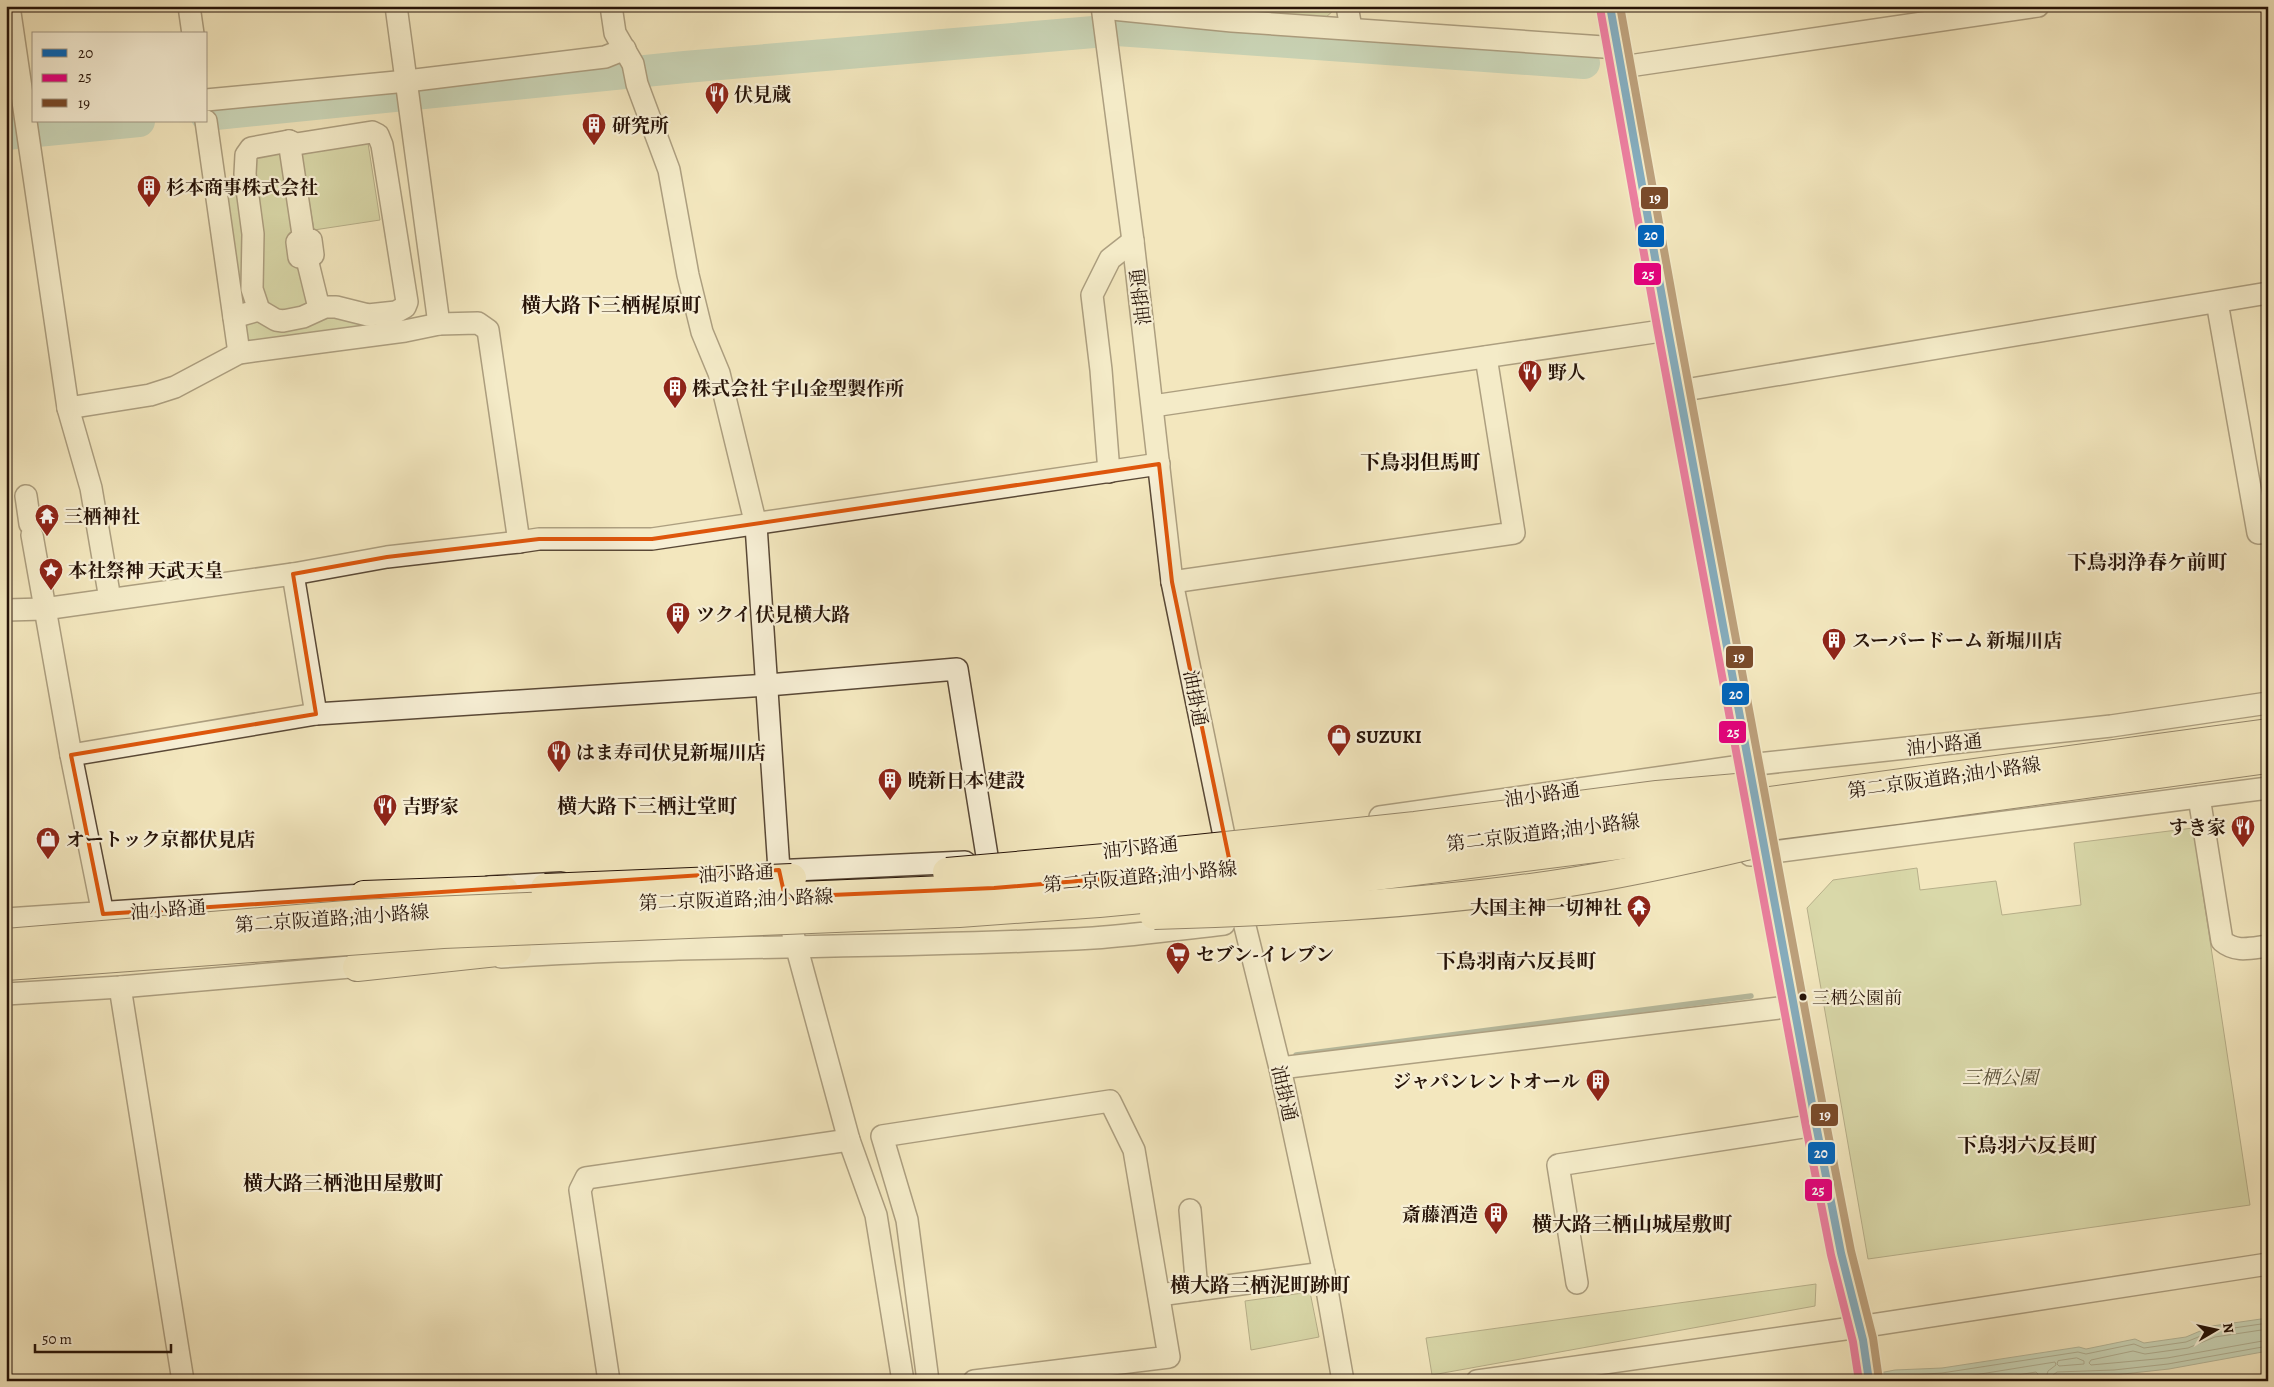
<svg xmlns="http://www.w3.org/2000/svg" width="2274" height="1387" viewBox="0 0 2274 1387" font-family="Alegreya,'Noto Serif JP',serif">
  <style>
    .green { fill: #bbc591; stroke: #706c4c }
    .water { fill: #9bc0b1; stroke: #6c7b6d }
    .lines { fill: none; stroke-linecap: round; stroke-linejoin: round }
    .shore { stroke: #606a5c; stroke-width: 1 }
    .stream { stroke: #6c7b6d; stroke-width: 5.5 }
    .river { stroke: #9bc0b1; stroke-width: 32 }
    .minor-casing { stroke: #594836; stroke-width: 24 }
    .major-casing { stroke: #261308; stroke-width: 29 }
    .highway-casing { stroke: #261308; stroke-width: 30 }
    .minor { stroke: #f7efd5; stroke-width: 21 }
    .major { stroke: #f3e7be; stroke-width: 26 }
    .highway { stroke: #f3e7be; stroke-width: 28 }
    .highway-bridge-casing { stroke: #261308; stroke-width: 30; stroke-linecap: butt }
    .highway-bridge { stroke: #f3e7be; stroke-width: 28 }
    .bus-1-casing { stroke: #f7efd5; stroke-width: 11 }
    .bus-2-casing { stroke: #f7efd5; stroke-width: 11 }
    .bus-3-casing { stroke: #f7efd5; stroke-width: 11 }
    .bus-1 { stroke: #0065bd; stroke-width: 8 }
    .bus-2 { stroke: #e5007d; stroke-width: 8 }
    .bus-3 { stroke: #7a4b2a; stroke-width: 8 }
    .marked { fill: none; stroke: #de560c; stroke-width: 4; stroke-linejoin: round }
    .bus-dot { fill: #261308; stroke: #f7efd5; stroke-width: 2 }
    .labels { text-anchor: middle; stroke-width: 4.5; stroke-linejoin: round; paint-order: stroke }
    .bus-label { font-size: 18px; fill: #261308; stroke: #f7efd5; text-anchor: start }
    .poi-label { font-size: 19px; font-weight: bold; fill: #261308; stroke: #f7efd5; text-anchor: start }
    .street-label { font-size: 19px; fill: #261308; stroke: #f7efd5 }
    .park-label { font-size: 19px; font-style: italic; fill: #5a5138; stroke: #f7efd5 }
    .neighbourhood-label { font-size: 20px; font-weight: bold; fill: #261308; stroke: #f7efd5 }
    .line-badge { stroke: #f7efd5; stroke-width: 2 }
    .badge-label { font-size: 14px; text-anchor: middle; font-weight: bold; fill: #fff }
  </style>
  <rect width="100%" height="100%" fill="#f3e7be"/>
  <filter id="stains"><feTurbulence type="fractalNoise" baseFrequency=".004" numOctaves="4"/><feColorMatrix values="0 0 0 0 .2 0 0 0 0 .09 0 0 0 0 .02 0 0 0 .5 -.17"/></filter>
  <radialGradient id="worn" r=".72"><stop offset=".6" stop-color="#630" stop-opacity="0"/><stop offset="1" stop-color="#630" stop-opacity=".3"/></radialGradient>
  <!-- green -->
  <g class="green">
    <polygon points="1244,6 1335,6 1335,9 1324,19 1249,12"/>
    <polygon points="368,143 380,220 314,230 301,153"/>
    <polygon points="286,152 293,238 297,269 306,268 312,298 299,315 264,308 250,154"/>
    <polygon points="235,180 239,182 250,304 241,308 225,182"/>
    <polygon points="334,311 370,326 253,342 245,338 242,320"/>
    <polygon points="2193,828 2250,1205 1868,1259 1807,908 1833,880 1917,868 1920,890 1996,881 2002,915 2081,905 2074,843"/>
    <polygon points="1816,1284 1815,1306 1432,1375 1426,1338"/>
    <polygon points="1310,1292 1319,1337 1251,1350 1245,1301"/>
  </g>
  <!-- water -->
  <polygon class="water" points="2268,1318 2268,1351 2169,1369 2114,1375 2057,1377 2055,1381 1837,1381 1895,1370 1942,1368 2079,1347 2086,1349 2135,1339 2144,1343 2186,1337 2212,1326"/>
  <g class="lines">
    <!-- shore -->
    <g class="shore">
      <polyline points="2268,1329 2215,1337 2188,1348 2145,1354 2133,1351 2091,1360 2089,1363 2091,1365 2167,1358 2268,1340"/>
      <polygon points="2077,1358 2084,1361 2084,1364 2059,1366 2057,1364 2058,1361"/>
      <polyline points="1883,1377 1942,1373 2078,1352 2086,1354 2134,1344 2144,1348 2186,1342 2213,1331 2268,1323"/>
      <polyline points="1909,1381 1943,1380 2055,1362 2056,1365 2048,1371 2045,1381"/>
      <polyline points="1981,1381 2036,1372 2038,1374 2037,1381"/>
      <polyline points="2051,1381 2053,1375 2057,1372 2114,1370 2168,1364 2268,1346"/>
    </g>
    <!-- stream -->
    <polyline class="stream" points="1296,1055 1751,996"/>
    <!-- river -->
    <g class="river">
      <polyline points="206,115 685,67 1117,30 1584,63"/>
      <polyline points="6,134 139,121"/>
    </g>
    <defs>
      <g id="minor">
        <polyline points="9,6 68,408 91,488 110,599"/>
        <polyline points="189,6 193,34"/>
        <polyline points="396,6 439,324"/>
        <polyline points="611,6 615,33 633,64 637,84 669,170 688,275 702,332 719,373 756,525 779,870 782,885"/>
        <polyline points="1102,6 1133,241 1172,582 1229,860"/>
        <polyline points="1347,6 1351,28"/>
        <polyline points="1102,8 1232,21 1618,48"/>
        <polyline points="1622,67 2038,6"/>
        <polyline points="206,100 407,81 605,57 625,49"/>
        <polyline points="206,121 239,353"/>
        <polyline points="289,141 304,241 311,240 313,255 299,257 297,242 304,241"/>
        <polyline points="306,255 319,308"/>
        <polyline points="2217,302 2258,533 2268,532"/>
        <polyline points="234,317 259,310 252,289 253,234 245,174 246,155 251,148 289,141 296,144 372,132 378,135 382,145 407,302 405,307 396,312 368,315 336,307 325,307 303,317 283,321 276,320 259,310"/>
        <polyline points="1679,391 2268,293"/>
        <polyline points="1153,406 1668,330"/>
        <polyline points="68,408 150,395 175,387 239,353 405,331 439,324 478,323 488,330 519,542"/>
        <polyline points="1109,472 1101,370 1092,295 1110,259 1133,241"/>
        <polyline points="26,496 30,524"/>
        <polyline points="32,535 71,755 103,914"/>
        <polyline points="293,574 316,714"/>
        <polyline points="1172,582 1514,533 1486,357"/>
        <polyline points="6,610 44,609 293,574 387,557 519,542 539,539 652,539 1159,464"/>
        <polyline points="71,755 316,714 768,685 957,669 988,862"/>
        <path d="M 2199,797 L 2222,941 C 2236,953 2251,948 2268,946"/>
        <polyline points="1380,817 1748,765 2111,726 2268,703"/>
        <polyline points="1750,855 2268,788"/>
        <polyline points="773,871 965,862"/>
        <polyline points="489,887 561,883"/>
        <polyline points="1238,898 1280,1068 1324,1273 1343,1381"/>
        <polyline points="6,919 378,894"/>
        <polyline points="793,934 849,1140 876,1215 903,1381"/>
        <path d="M 501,957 C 698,944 895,949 1093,938 C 1136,935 1180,929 1224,924"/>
        <polyline points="120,987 183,1381"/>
        <polyline points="6,994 120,987 373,965"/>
        <polyline points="1280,1068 1795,1006"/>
        <polyline points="1190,1210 1197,1290"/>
        <polyline points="1577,1283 1558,1165 1816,1125"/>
        <polyline points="1159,1295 1324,1273"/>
        <polyline points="609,1381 580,1190 586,1178 849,1140"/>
        <polyline points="928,1381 907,1220 882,1136 1110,1101 1134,1150 1169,1357 974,1381"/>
        <polyline points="1477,1381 1859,1327 2268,1264"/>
      </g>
      <polyline id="major" points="1610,6 1668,330 1816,1125 1841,1253 1863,1340 1869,1381"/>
      <g id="highway">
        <polyline points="364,895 504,890"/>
        <polyline points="357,967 517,950"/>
      </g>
    </defs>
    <!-- minor casing -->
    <use href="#minor" class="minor-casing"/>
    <!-- major casing -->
    <use href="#major" class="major-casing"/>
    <!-- highway casing -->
    <use href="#highway" class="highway-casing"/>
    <!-- minor -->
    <use href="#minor" class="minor"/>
    <!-- major -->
    <use href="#major" class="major"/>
    <!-- highway -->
    <use href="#highway" class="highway"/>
    <defs>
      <g id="highway-bridge">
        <polyline points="947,872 1139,855 1415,826 1657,795 1737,788"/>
        <polyline points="545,888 792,878"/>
        <path d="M 1154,915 C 1285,911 1421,904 1551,885 C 1619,875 1688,860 1755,844"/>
        <polyline points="6,943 358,914 994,888 1176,874 1375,853 1535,833 2268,733"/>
        <polyline points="6,966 443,934 959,913 1099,903 1343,880 1903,809 2268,759"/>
      </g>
    </defs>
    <!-- highway-bridge casing -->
    <use href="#highway-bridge" class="highway-bridge-casing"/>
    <!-- highway-bridge -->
    <use href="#highway-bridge" class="highway-bridge"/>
    <defs>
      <polyline id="bus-1" points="1610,6 1668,330 1816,1125 1841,1253 1863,1340 1869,1381"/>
      <polyline id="bus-2" points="1600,8 1658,332 1806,1127 1831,1255 1853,1342 1859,1381"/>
      <polyline id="bus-3" points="1620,6 1678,328 1826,1123 1851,1251 1873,1338 1879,1380"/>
    </defs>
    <!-- bus-1 casing -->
    <use href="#bus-1" class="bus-1-casing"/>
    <!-- bus-2 casing -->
    <use href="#bus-2" class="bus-2-casing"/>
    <!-- bus-3 casing -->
    <use href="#bus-3" class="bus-3-casing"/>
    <!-- bus-1 -->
    <use href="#bus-1" class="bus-1"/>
    <!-- bus-2 -->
    <use href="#bus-2" class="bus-2"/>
    <!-- bus-3 -->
    <use href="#bus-3" class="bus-3"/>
  </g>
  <!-- marked area -->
  <path d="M0 0H2274V1387H0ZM 1159,464 L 1172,582 L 1231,868 L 994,888 L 785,897 L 779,870 L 103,914 L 71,755 L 316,714 L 293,574 L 387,557 L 539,539 L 652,539 Z" fill="#f3e7be" fill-opacity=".55" fill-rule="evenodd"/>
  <path class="marked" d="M 1159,464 L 1172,582 L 1231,868 L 994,888 L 785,897 L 779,870 L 103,914 L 71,755 L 316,714 L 293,574 L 387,557 L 539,539 L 652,539 Z"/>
  <!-- icons -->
  <defs>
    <symbol id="restaurant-pin" viewBox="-11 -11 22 30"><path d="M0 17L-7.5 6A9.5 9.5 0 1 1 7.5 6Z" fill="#8f2418" stroke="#f7efd5"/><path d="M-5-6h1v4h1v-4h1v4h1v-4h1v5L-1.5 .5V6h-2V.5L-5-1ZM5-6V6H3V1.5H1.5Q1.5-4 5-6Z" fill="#fff"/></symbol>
    <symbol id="building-pin" viewBox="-11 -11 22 30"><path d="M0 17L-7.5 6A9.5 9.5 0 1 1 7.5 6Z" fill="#8f2418" stroke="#f7efd5"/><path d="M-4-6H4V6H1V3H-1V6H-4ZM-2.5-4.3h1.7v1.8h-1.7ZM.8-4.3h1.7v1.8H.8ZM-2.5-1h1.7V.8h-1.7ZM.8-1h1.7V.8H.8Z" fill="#fff"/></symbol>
    <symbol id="temple-pin" viewBox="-11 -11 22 30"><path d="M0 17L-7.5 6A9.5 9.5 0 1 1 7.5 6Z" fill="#8f2418" stroke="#f7efd5"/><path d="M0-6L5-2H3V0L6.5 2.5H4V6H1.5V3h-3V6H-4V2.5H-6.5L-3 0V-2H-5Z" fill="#fff"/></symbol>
    <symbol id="sight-pin" viewBox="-11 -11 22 30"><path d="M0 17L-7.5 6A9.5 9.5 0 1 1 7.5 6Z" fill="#8f2418" stroke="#f7efd5"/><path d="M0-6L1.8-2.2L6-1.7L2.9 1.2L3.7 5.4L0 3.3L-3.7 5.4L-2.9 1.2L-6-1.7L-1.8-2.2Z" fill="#fff"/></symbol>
    <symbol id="shop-pin" viewBox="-11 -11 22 30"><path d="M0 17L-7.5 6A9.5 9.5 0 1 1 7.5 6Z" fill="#8f2418" stroke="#f7efd5"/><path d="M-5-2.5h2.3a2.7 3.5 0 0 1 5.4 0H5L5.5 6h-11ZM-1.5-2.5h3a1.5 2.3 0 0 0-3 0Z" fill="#fff"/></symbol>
    <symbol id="supermarket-pin" viewBox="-11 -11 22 30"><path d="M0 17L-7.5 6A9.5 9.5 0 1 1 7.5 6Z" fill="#8f2418" stroke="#f7efd5"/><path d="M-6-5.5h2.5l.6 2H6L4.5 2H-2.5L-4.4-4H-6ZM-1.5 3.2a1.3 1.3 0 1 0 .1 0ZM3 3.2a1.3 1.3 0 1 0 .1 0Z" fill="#fff"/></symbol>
  </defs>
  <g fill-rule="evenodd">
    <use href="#restaurant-pin" x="703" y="80" width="28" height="38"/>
    <use href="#building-pin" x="580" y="111" width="28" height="38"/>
    <use href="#building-pin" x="135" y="173" width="28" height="38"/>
    <use href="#restaurant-pin" x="1516" y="358" width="28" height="38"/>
    <use href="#building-pin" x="661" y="374" width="28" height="38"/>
    <use href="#temple-pin" x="33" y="502" width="28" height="38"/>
    <use href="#sight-pin" x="37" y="556" width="28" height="38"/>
    <use href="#building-pin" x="664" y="600" width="28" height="38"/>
    <use href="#building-pin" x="1820" y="626" width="28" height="38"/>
    <use href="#shop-pin" x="1325" y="722" width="28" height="38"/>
    <use href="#restaurant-pin" x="545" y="738" width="28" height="38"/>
    <use href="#building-pin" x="876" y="766" width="28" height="38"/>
    <use href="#restaurant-pin" x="371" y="792" width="28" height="38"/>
    <use href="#restaurant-pin" x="2229" y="813" width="28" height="38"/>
    <use href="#shop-pin" x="34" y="825" width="28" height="38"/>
    <use href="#temple-pin" x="1625" y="893" width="28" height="38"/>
    <use href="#supermarket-pin" x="1164" y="940" width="28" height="38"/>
    <use href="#building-pin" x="1584" y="1067" width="28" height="38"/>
    <use href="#building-pin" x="1482" y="1200" width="28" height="38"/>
  </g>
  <!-- markers -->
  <circle class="bus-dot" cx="1803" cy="997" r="4.5"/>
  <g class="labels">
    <!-- bus labels -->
    <g class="bus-label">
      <text x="1812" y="1004">三栖公園前</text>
    </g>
    <!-- poi labels -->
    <g class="poi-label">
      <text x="734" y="101">伏見蔵</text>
      <text x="612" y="132">研究所</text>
      <text x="166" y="194">杉本商事株式会社</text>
      <text x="1548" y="379">野人</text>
      <text x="692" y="395">株式会社 宇山金型製作所</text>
      <text x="64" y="523">三栖神社</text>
      <text x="68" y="577">本社祭神 天武天皇</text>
      <text x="696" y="621">ツクイ 伏見横大路</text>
      <text x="1852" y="647">スーパードーム 新堀川店</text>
      <text x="1356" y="743">SUZUKI</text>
      <text x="576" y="759">はま寿司伏見新堀川店</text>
      <text x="908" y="787">暁新日本 建設</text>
      <text x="402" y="813">吉野家</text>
      <text x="2226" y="834" text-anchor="end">すき家</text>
      <text x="66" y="846">オートック京都伏見店</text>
      <text x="1622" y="914" text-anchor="end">大国主神一切神社</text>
      <text x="1196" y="961">セブン-イレブン</text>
      <text x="1580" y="1088" text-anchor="end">ジャパンレントオール</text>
      <text x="1478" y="1221" text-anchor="end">斎藤酒造</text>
    </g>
    <!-- street labels -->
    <g class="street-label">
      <text transform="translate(1140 297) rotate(-97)" y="7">油掛通</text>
      <text transform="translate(1196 698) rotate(79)" y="7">油掛通</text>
      <text transform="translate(1944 744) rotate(-6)" y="7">油小路通</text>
      <text transform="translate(1944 777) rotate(-8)" y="7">第二京阪道路;油小路線</text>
      <text transform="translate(1542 794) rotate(-8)" y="7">油小路通</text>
      <text transform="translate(1543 832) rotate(-7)" y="7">第二京阪道路;油小路線</text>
      <text transform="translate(1140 847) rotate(-6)" y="7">油小路通</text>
      <text transform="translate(736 873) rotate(-3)" y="7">油小路通</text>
      <text transform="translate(1140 876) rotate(-5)" y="7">第二京阪道路;油小路線</text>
      <text transform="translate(736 899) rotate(-2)" y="7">第二京阪道路;油小路線</text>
      <text transform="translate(168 909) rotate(-4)" y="7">油小路通</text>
      <text transform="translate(332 918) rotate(-4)" y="7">第二京阪道路;油小路線</text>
      <text transform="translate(1285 1093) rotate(77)" y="7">油掛通</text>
    </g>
    <!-- park labels -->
    <g class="park-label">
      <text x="2000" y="1084">三栖公園</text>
    </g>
    <!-- neighbourhood labels -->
    <g class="neighbourhood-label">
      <text x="611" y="312">横大路下三栖梶原町</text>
      <text x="1420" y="469">下鳥羽但馬町</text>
      <text x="2147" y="569">下鳥羽浄春ケ前町</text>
      <text x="647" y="813">横大路下三栖辻堂町</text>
      <text x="1516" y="968">下鳥羽南六反長町</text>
      <text x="2027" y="1152">下鳥羽六反長町</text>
      <text x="343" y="1190">横大路三栖池田屋敷町</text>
      <text x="1632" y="1231">横大路三栖山城屋敷町</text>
      <text x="1260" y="1292">横大路三栖泥町跡町</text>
    </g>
  </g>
  <g class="line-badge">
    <rect x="1640" y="186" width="29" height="24" rx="5" fill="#7a4b2a"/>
    <rect x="1637" y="224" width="28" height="24" rx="5" fill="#0065bd"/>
    <rect x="1633" y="262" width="29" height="24" rx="5" fill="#e5007d"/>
    <rect x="1725" y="645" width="29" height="24" rx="5" fill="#7a4b2a"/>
    <rect x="1721" y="682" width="29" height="24" rx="5" fill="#0065bd"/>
    <rect x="1718" y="720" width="29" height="24" rx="5" fill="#e5007d"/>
    <rect x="1810" y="1103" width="29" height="24" rx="5" fill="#7a4b2a"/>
    <rect x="1807" y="1141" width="29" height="24" rx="5" fill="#0065bd"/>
    <rect x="1804" y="1178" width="29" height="24" rx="5" fill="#e5007d"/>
  </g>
  <g class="badge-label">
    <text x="1655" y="203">19</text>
    <text x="1651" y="240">20</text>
    <text x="1648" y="279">25</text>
    <text x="1739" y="662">19</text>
    <text x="1736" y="699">20</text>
    <text x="1733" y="737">25</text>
    <text x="1825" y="1120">19</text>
    <text x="1821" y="1158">20</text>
    <text x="1818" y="1195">25</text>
  </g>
  <!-- margin -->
  <rect width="2274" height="1387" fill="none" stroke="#f3e7be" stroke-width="25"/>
  <rect x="8" y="8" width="2259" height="1372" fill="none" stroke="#261308" stroke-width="2.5"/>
  <rect x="12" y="12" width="2249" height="1362" fill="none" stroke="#261308"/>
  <!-- legend -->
  <rect x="32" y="32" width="175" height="90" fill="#f7efd5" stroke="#a39783"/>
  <rect x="42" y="49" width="25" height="8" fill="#0065bd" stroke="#a39783"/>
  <text x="78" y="58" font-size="15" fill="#261308">20</text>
  <rect x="42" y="74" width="25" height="8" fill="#e5007d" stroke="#a39783"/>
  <text x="78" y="82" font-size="15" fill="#261308">25</text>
  <rect x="42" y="99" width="25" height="8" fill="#7a4b2a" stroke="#a39783"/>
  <text x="78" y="108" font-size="15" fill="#261308">19</text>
  <!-- north arrow -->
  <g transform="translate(2216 1330) rotate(81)" stroke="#f7efd5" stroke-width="4" paint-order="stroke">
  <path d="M0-4L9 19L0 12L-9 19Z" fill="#261308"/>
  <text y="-8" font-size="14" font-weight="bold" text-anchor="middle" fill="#261308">N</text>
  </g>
  <!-- scale -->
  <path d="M35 1344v8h136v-8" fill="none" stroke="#261308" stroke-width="2.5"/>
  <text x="42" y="1344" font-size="15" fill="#261308" stroke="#f7efd5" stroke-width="4" paint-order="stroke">50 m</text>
  <rect width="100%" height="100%" filter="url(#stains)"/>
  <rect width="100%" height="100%" fill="url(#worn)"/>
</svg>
